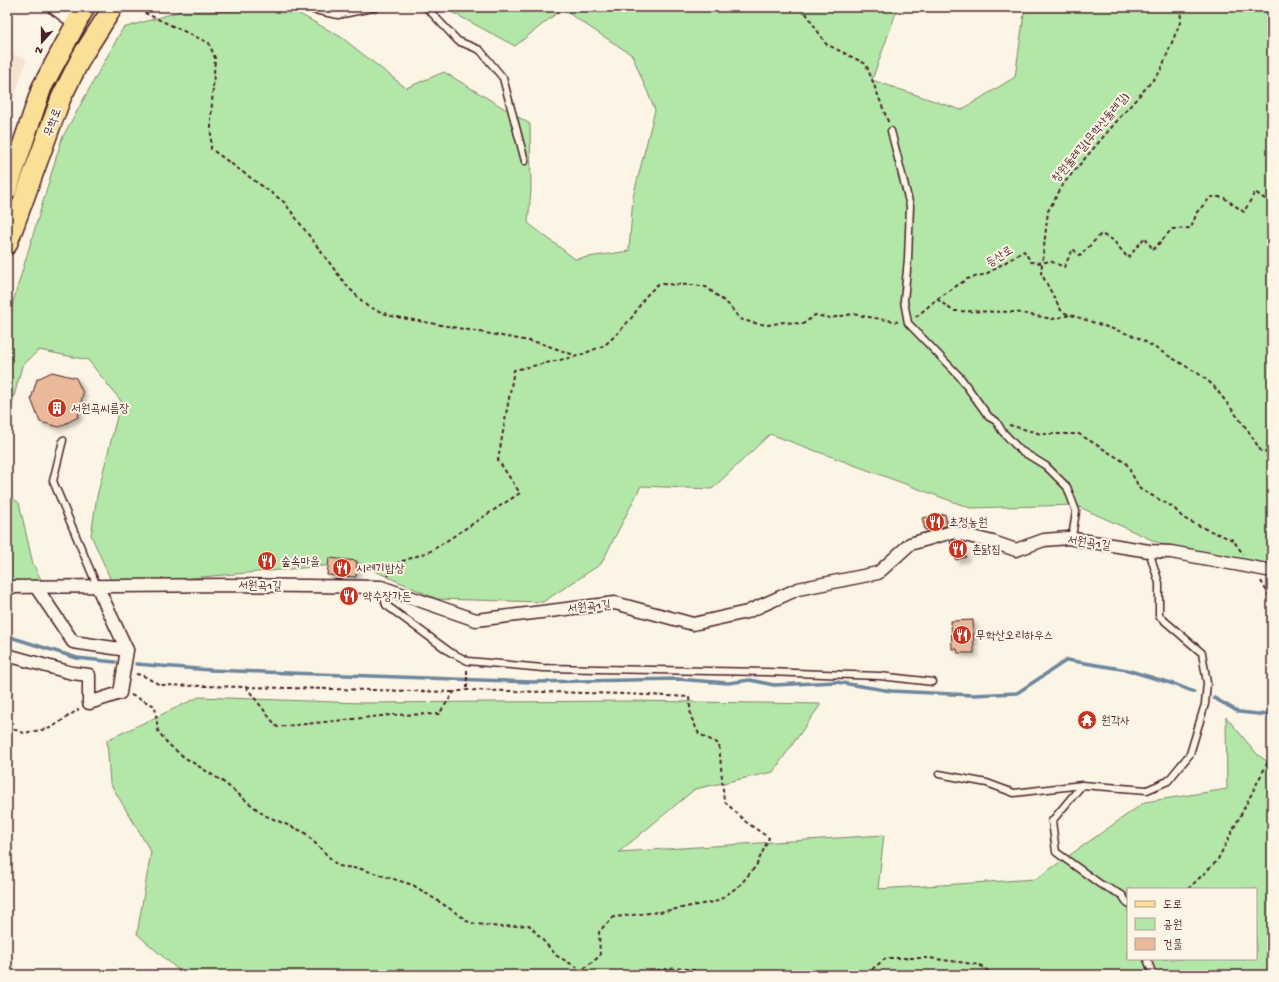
<svg xmlns="http://www.w3.org/2000/svg" width="1279" height="982" viewBox="0 0 1279 982" font-family="'Gochi Hand','Poor Story',sans-serif">
  <style>
    .built { fill: #f6e3ce }
    .green { fill: #b3e7a8; stroke: #7e836a; fill-rule: evenodd }
    .lines { fill: none; stroke-linecap: round; stroke-linejoin: round }
    .stream { stroke: #6d869c; stroke-width: 3.5 }
    .building { fill: #e9b99a; stroke: #4a1f2b; filter: url(#shadow) }
    .lane-casing { stroke: #4a1f2b; stroke-width: 9 }
    .street-casing { stroke: #4a1f2b; stroke-width: 15 }
    .primary-casing { stroke: #4a1f2b; stroke-width: 22 }
    .path { stroke: #4a1f2b; stroke-width: 2; stroke-dasharray: 4 3; stroke-linecap: butt }
    .lane { stroke: #fcf5e5; stroke-width: 6 }
    .street { stroke: #fcf5e5; stroke-width: 12 }
    .primary { stroke: #fadf96; stroke-width: 19 }
    .labels { text-anchor: middle; stroke-width: 4; stroke-linejoin: round; paint-order: stroke }
    .street-label { font-size: 12px; fill: #4a1f2b; stroke: #fcf5e5 }
    .poi-label { font-size: 12px; fill: #4a1f2b; stroke: #fcf5e5; text-anchor: start }
  </style>
  <defs>
    <filter id="shadow"><feDropShadow dx="3.5" dy="3.5" stdDeviation="2" flood-color="#0004"/></filter>
  </defs>
  <rect width="100%" height="100%" fill="#fcf5e5"/>
  <filter id="ink" filterUnits="userSpaceOnUse"><feTurbulence type="fractalNoise" baseFrequency=".025" numOctaves="2"/><feDisplacementMap in="SourceGraphic" scale="8" xChannelSelector="R" yChannelSelector="G"/><feConvolveMatrix kernelMatrix="1 2 1 2 8 2 1 2 1" color-interpolation-filters="sRGB"/></filter>
  <g filter="url(#ink)">
    <!-- built -->
    <polygon class="built" points="7,53 27,59 7,117"/>
    <!-- green -->
    <g class="green">
      <polygon points="442,7 898,7 872,80 961,110 1015,77 1025,7 1272,7 1272,568 1161,544 1075,505 970,508 770,434 712,489 641,486 601,564 543,602 437,599 357,563 113,585 91,535 97,496 121,401 88,360 39,350 22,366 7,423 7,322 62,138 123,28 181,11 233,11 289,8 341,37 406,88 444,72 530,124 531,190 528,223 575,259 629,251 633,197 655,110 632,55 562,9 515,46"/>
      <polygon points="7,494 19,503 33,564 47,591 7,595"/>
      <path d="M 199,697 L 362,703 L 631,701 L 821,704 L 773,772 L 695,789 L 619,852 L 884,835 L 878,889 L 1036,879 L 1145,802 L 1227,789 L 1226,717 L 1257,754 L 1272,765 L 1272,975 L 184,975 L 137,934 L 151,852 L 110,783 L 107,740 ZM 1128,889 L 1256,889 L 1256,959 L 1128,959 Z"/>
    </g>
    <g class="lines">
      <!-- stream -->
      <g class="stream">
        <polyline points="7,636 77,658 115,662"/>
        <polyline points="136,664 210,670 533,682 677,679 728,683 750,680 774,685 836,682 891,691 973,695 1017,693 1067,660 1127,670 1177,685 1194,692"/>
        <polyline points="1214,698 1239,712 1268,715 1272,724"/>
      </g>
    </g>
    <!-- building -->
    <g class="building">
      <polygon points="52,372 76,378 83,393 78,417 59,427 40,422 31,399 37,379"/>
      <polygon points="945,514 947,526 925,530 922,518"/>
      <polygon points="960,538 966,557 956,560 950,541"/>
      <polygon points="329,558 357,561 356,577 327,575"/>
      <polygon points="973,620 974,653 958,653 957,649 952,649 951,621"/>
    </g>
    <g class="lines">
      <defs>
        <g id="lane">
          <polyline points="312,7 314,10 338,15 377,7"/>
          <polyline points="426,7 458,41 480,50 503,78 525,161"/>
          <polyline points="891,131 910,206 908,259 904,301 908,323 960,377 989,417 996,421 1002,431 1020,450 1046,466 1067,487 1076,511 1073,531 1068,538"/>
          <polyline points="63,440 53,481 97,586"/>
          <polyline points="381,587 386,605 450,652 468,661 543,668 766,672 880,676 933,682"/>
          <polyline points="939,774 987,783 1014,793 1082,785"/>
          <polyline points="1128,904 1122,895 1100,884 1056,852 1052,821 1082,785 1147,790 1168,781 1190,754 1205,704 1207,683 1202,653 1159,616 1159,583 1149,551"/>
          <polyline points="1147,959 1153,975"/>
        </g>
        <g id="street">
          <polyline points="53,7 76,24"/>
          <polyline points="7,587 229,585 381,587 476,620 615,603 693,624 747,612 798,589 878,573 910,544 952,532 993,542 1016,550 1044,540 1068,538 1149,551 1171,552 1272,571"/>
          <polyline points="36,587 73,642 127,650"/>
          <polyline points="7,655 72,673 89,675 89,703 120,693 127,650 97,586"/>
        </g>
        <g id="primary">
          <polyline points="7,190 42,87 85,7"/>
          <polyline points="7,245 61,98 82,56 113,7"/>
        </g>
      </defs>
      <!-- lane casing -->
      <use href="#lane" class="lane-casing"/>
      <!-- street casing -->
      <use href="#street" class="street-casing"/>
      <!-- primary casing -->
      <use href="#primary" class="primary-casing"/>
      <!-- path -->
      <g class="path">
        <polyline points="132,7 209,43 215,58 211,118 211,149 284,202 346,285 367,306 391,316 540,343 577,356"/>
        <polyline points="802,7 826,44 866,64 889,124"/>
        <polyline points="1180,7 1181,20 1160,72 1116,122 1064,183 1048,211 1041,273 1062,312 1137,337 1199,374 1213,385 1247,429 1261,451 1272,453"/>
        <polyline points="937,299 953,311 1015,312 1053,319 1070,315"/>
        <polyline points="916,317 937,299 967,279 986,274 1024,251 1031,262 1041,263 1050,261 1064,267 1073,249 1080,256 1101,234 1113,240 1128,258 1145,237 1153,250 1172,229 1191,228 1197,212 1211,197 1223,197 1244,212 1255,192 1272,204"/>
        <polyline points="1009,425 1041,434 1079,434 1126,463 1140,489 1173,507 1183,518 1208,530 1233,540 1243,554"/>
        <polyline points="388,576 397,563 431,551 520,493 498,460 514,370 578,356 605,345 618,333 633,316 645,297 658,284 694,285 706,287 728,304 740,319 754,323 768,325 784,322 803,324 815,315 830,318 852,314 898,322"/>
        <polyline points="1261,581 1272,601"/>
        <polyline points="467,670 467,690"/>
        <polyline points="136,674 142,675 160,685 246,687 277,727 391,715 439,714 454,692 467,690 625,694 689,697 691,717 699,734 719,744 724,801 746,822 769,838 756,866 740,885 718,901 660,912 614,917 605,925 599,932 600,956 582,970"/>
        <polyline points="246,687 454,692"/>
        <polyline points="131,695 155,706 158,731 168,744 184,757 222,781 264,815 304,832 338,866 361,869 413,885 452,910 470,923 500,927 529,925 557,956 591,975"/>
        <polyline points="7,727 24,733 51,728 79,709"/>
        <polyline points="1188,889 1217,861 1272,754"/>
        <path d="M 636,975 C 660,969 685,964 708,975"/>
        <polyline points="697,975 698,970"/>
        <polyline points="868,975 870,971 886,958 929,958 980,965 993,975"/>
      </g>
      <!-- lane -->
      <use href="#lane" class="lane"/>
      <!-- street -->
      <use href="#street" class="street"/>
      <!-- primary -->
      <use href="#primary" class="primary"/>
    </g>
  </g>
  <!-- icons -->
  <defs>
    <symbol id="building-disc" viewBox="-11 -11 22 22"><circle r="9.5" fill="#c8321e" stroke="#fcf5e5"/><path d="M-4-6H4V6H1V3H-1V6H-4ZM-2.5-4.3h1.7v1.8h-1.7ZM.8-4.3h1.7v1.8H.8ZM-2.5-1h1.7V.8h-1.7ZM.8-1h1.7V.8H.8Z" fill="#fff"/></symbol>
    <symbol id="restaurant-disc" viewBox="-11 -11 22 22"><circle r="9.5" fill="#c8321e" stroke="#fcf5e5"/><path d="M-5-6h1v4h1v-4h1v4h1v-4h1v5L-1.5 .5V6h-2V.5L-5-1ZM5-6V6H3V1.5H1.5Q1.5-4 5-6Z" fill="#fff"/></symbol>
    <symbol id="temple-disc" viewBox="-11 -11 22 22"><circle r="9.5" fill="#c8321e" stroke="#fcf5e5"/><path d="M0-6L5-2H3V0L6.5 2.5H4V6H1.5V3h-3V6H-4V2.5H-6.5L-3 0V-2H-5Z" fill="#fff"/></symbol>
  </defs>
  <g fill-rule="evenodd">
    <use href="#building-disc" x="46" y="397" width="22" height="22"/>
    <use href="#restaurant-disc" x="924" y="511" width="22" height="22"/>
    <use href="#restaurant-disc" x="947" y="538" width="22" height="22"/>
    <use href="#restaurant-disc" x="256" y="550" width="22" height="22"/>
    <use href="#restaurant-disc" x="331" y="557" width="22" height="22"/>
    <use href="#restaurant-disc" x="338" y="585" width="22" height="22"/>
    <use href="#restaurant-disc" x="951" y="624" width="22" height="22"/>
    <use href="#temple-disc" x="1076" y="709" width="22" height="22"/>
  </g>
  <g class="labels">
    <!-- street labels -->
    <g class="street-label">
      <text transform="translate(52 122) rotate(-70)" y="4">무학로</text>
      <text transform="translate(1090 137) rotate(-50)" y="4">창원둘레길(무학산둘레길)</text>
      <text transform="translate(999 256) rotate(-32)" y="4">등산로</text>
      <text transform="translate(1089 542) rotate(8)" y="4">서원곡1길</text>
      <text transform="translate(260 585) rotate(1)" y="4">서원곡1길</text>
      <text transform="translate(589 606) rotate(-6)" y="4">서원곡1길</text>
    </g>
    <!-- poi labels -->
    <g class="poi-label">
      <text x="71" y="412">서원곡씨름장</text>
      <text x="949" y="526">초정농원</text>
      <text x="972" y="553">촌닭집</text>
      <text x="281" y="565">숲속마을</text>
      <text x="356" y="572">시레기밥상</text>
      <text x="363" y="600">약수장가든</text>
      <text x="976" y="639">무학산오리하우스</text>
      <text x="1101" y="724">원각사</text>
    </g>
  </g>
  <!-- margin -->
  <rect width="1279" height="982" fill="none" stroke="#fcf5e5" stroke-width="24"/>
  <rect x="12" y="12" width="1255" height="958" fill="none" stroke="#4a1f2b" stroke-width="1.5" filter="url(#ink)"/>
  <!-- legend -->
  <rect x="1127" y="888" width="130" height="72" fill="#fcf5e5" stroke="#b59f9b"/>
  <rect x="1135" y="901" width="20" height="6" fill="#fadf96" stroke="#b59f9b"/>
  <text x="1163" y="908" font-size="12" fill="#4a1f2b">도로</text>
  <rect x="1135" y="918" width="20" height="12" fill="#b3e7a8" stroke="#b59f9b"/>
  <text x="1163" y="928" font-size="12" fill="#4a1f2b">공원</text>
  <rect x="1135" y="938" width="20" height="12" fill="#e9b99a" stroke="#b59f9b"/>
  <text x="1163" y="948" font-size="12" fill="#4a1f2b">건물</text>
  <!-- north arrow -->
  <g transform="translate(42 42) rotate(201)" stroke="#fcf5e5" stroke-width="3" paint-order="stroke">
  <path d="M0-3L7 15L0 10L-7 15Z" fill="#4a1f2b"/>
  <text y="-6" font-size="11" font-weight="bold" text-anchor="middle" fill="#4a1f2b">N</text>
  </g>
</svg>
